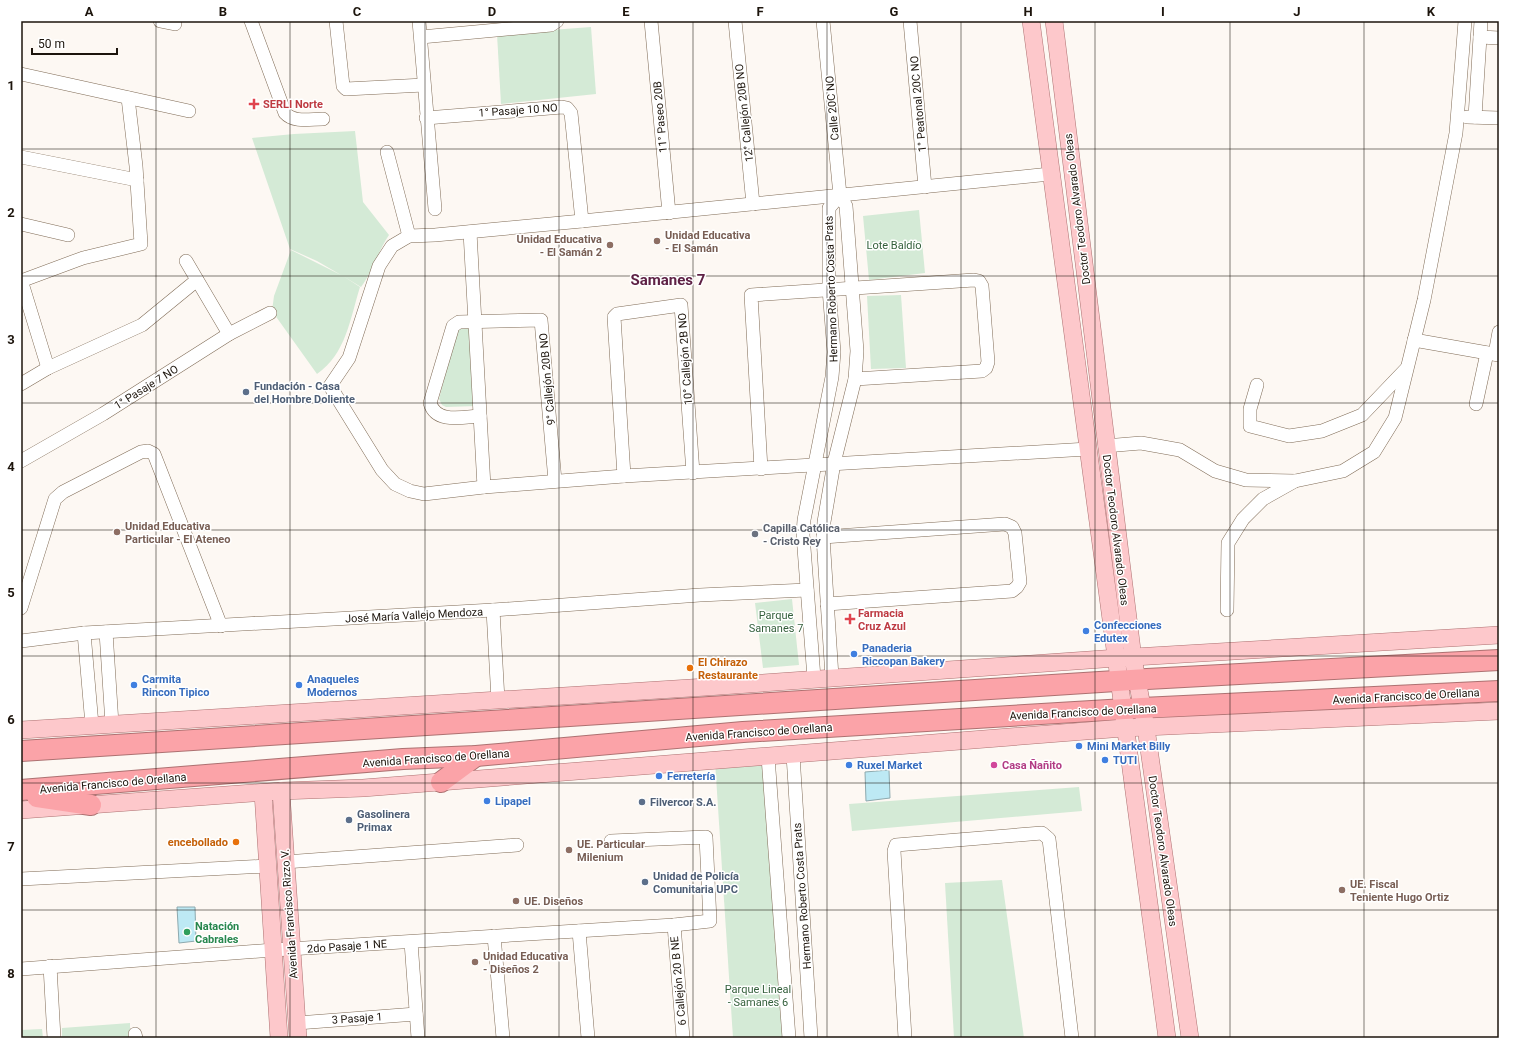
<svg xmlns="http://www.w3.org/2000/svg" width="1520" height="1059" viewBox="0 0 1520 1059" font-family="Roboto,sans-serif">
  <style>
    .green { fill: #d4ead6 }
    .water { fill: #bde9f4; stroke: #8da9ae }
    .lines { fill: none; stroke-linecap: round; stroke-linejoin: round }
    .minor-casing { stroke: #806c57; stroke-width: 14 }
    .major-casing { stroke: #ad7171; stroke-width: 18 }
    .highway-casing { stroke: #ad7171; stroke-width: 22 }
    .minor { stroke: #fff; stroke-width: 13 }
    .major { stroke: #fdc8cb; stroke-width: 17 }
    .highway { stroke: #fba3a8; stroke-width: 20 }
    .grid { fill: none; stroke: #1c140c; stroke-width: 1; stroke-opacity: 0.55 }
    .health-dot { fill: #e0444e; stroke: #fff; stroke-width: 1.5 }
    .education-dot { fill: #8d6e63; stroke: #fff; stroke-width: 1.5 }
    .service-dot { fill: #5c6f8a; stroke: #fff; stroke-width: 1.5 }
    .worship-dot { fill: #6b7280; stroke: #fff; stroke-width: 1.5 }
    .shop-dot { fill: #3f7fe0; stroke: #fff; stroke-width: 1.5 }
    .food-dot { fill: #e8710a; stroke: #fff; stroke-width: 1.5 }
    .hotel-dot { fill: #d1479c; stroke: #fff; stroke-width: 1.5 }
    .leisure-dot { fill: #2e9e5b; stroke: #fff; stroke-width: 1.5 }
    .labels { text-anchor: middle; stroke-width: 3; stroke-linejoin: round; paint-order: stroke }
    .health-label { font-size: 11px; font-weight: bold; fill: #be3a42; stroke: #fff; text-anchor: start }
    .street-label { font-size: 11px; fill: #1c140c; stroke: #fff }
    .education-label { font-size: 11px; font-weight: bold; fill: #785e54; stroke: #fff; text-anchor: start }
    .park-label { font-size: 11px; fill: #335f3b; stroke: #fff }
    .service-label { font-size: 11px; font-weight: bold; fill: #4e5e75; stroke: #fff; text-anchor: start }
    .worship-label { font-size: 11px; font-weight: bold; fill: #5b616d; stroke: #fff; text-anchor: start }
    .shop-label { font-size: 11px; font-weight: bold; fill: #366cbe; stroke: #fff; text-anchor: start }
    .food-label { font-size: 11px; font-weight: bold; fill: #c56008; stroke: #fff; text-anchor: start }
    .hotel-label { font-size: 11px; font-weight: bold; fill: #b23c85; stroke: #fff; text-anchor: start }
    .leisure-label { font-size: 11px; font-weight: bold; fill: #27864d; stroke: #fff; text-anchor: start }
    .district-label { font-size: 15px; font-weight: bold; fill: #5e2145; stroke: #fff }
    .neatline { fill: none; stroke: #1c140c; stroke-width: 1.5 }
    .grid-label { font-size: 13px; text-anchor: middle; font-weight: bold; fill: #1c140c }
  </style>
  <rect width="100%" height="100%" fill="#fdf8f3"/>
  <!-- green -->
  <g class="green">
    <polygon points="591,27 596,94 501,104 497,34"/>
    <path d="M 355,131 L 363,202 L 389,235 C 378,251 373,271 361,287 L 343,276 L 360,287 C 350,319 346,354 317,374 L 272,311 L 274,296 L 291,250 L 341,275 L 317,261 L 290,249 L 252,138 L 294,134 Z"/>
    <polygon points="919,210 925,273 869,280 863,216"/>
    <polygon points="901,295 906,368 871,369 867,296"/>
    <polygon points="459,327 472,327 477,406 446,407 442,405 439,399 457,329"/>
    <polygon points="792,599 799,665 763,668 755,603"/>
    <polygon points="768,757 789,1038 733,1038 715,761"/>
    <polygon points="1079,787 1082,811 852,831 849,804"/>
    <polygon points="1002,880 1024,1038 954,1038 945,883"/>
    <polygon points="130,1023 130,1038 62,1038 62,1028"/>
    <polygon points="42,1029 43,1038 21,1038 21,1030"/>
  </g>
  <!-- water -->
  <g class="water">
    <polygon points="889,770 890,798 866,801 865,772"/>
    <polygon points="177,907 195,907 196,941 179,943"/>
  </g>
  <g class="lines">
    <defs>
      <g id="minor">
        <polyline points="160,21 175,24"/>
        <path d="M 251,21 L 285,113 C 294,123 310,119 323,119"/>
        <polyline points="336,21 343,86 346,89 424,85"/>
        <polyline points="419,21 435,209"/>
        <polyline points="651,21 669,213"/>
        <polyline points="735,21 753,204"/>
        <polyline points="823,21 840,195"/>
        <polyline points="910,21 925,187"/>
        <polyline points="421,37 551,25 557,21"/>
        <polyline points="1480,37 1499,38"/>
        <polyline points="21,74 189,111"/>
        <polyline points="1467,117 1499,118"/>
        <polyline points="1475,117 1481,21"/>
        <polyline points="426,118 562,107 567,108 571,113 582,221"/>
        <polyline points="387,152 409,236"/>
        <polyline points="21,157 137,180"/>
        <polyline points="1050,174 582,221 435,235 409,236 392,246 379,266 349,358 330,386 382,470 395,484 410,491 424,494 484,487 624,476 1088,449"/>
        <polyline points="21,224 68,235"/>
        <polyline points="470,232 484,487"/>
        <polyline points="186,261 229,334"/>
        <polyline points="21,280 48,368"/>
        <polyline points="21,281 83,258 141,244 136,166 128,98"/>
        <polyline points="1414,340 1499,355"/>
        <polyline points="1495,354 1499,332"/>
        <polyline points="21,384 48,368 142,325 197,280"/>
        <polyline points="1257,385 1250,409 1250,426 1289,436 1322,431 1362,415 1406,369"/>
        <polyline points="1476,404 1487,353"/>
        <path d="M 480,416 C 463,417 436,424 430,403 L 453,326 L 459,322 L 541,320 L 555,481"/>
        <polyline points="1105,446 1141,443 1180,450 1215,471 1246,480 1295,481"/>
        <polyline points="21,461 103,414 229,334 270,313"/>
        <polyline points="761,469 751,295 974,280 979,281 982,286 988,362 986,368 982,371 855,379"/>
        <polyline points="624,476 614,317 617,314 681,305 693,473"/>
        <polyline points="823,537 1005,524 1012,527 1015,533 1020,582 1017,587 1012,591 827,604"/>
        <polyline points="21,608 55,499 63,492 141,452 148,451 154,454 221,626"/>
        <polyline points="493,610 498,700"/>
        <polyline points="1227,610 1228,543 1243,519 1263,499 1295,481 1343,471 1374,452 1395,418 1424,300 1456,133 1465,21"/>
        <polyline points="106,632 112,724"/>
        <polyline points="84,633 92,725"/>
        <polyline points="21,641 84,633 493,610 700,595 807,590"/>
        <polyline points="814,678 803,535 804,520 832,377 834,352 829,289 829,208 840,195 846,206 857,351 855,379 834,463 824,522 823,537 832,677"/>
        <polyline points="793,755 811,1038"/>
        <polyline points="768,757 789,1038"/>
        <polyline points="285,862 517,845"/>
        <polyline points="21,879 267,866"/>
        <polyline points="674,925 683,1038"/>
        <polyline points="579,931 588,1038"/>
        <polyline points="494,936 503,1038"/>
        <polyline points="411,942 418,1038"/>
        <polyline points="50,966 54,1038"/>
        <polyline points="21,969 273,950 674,925 710,921 706,837 611,841"/>
        <polyline points="297,1023 416,1014"/>
        <polyline points="135,1034 136,1038"/>
        <polyline points="905,1038 894,851 896,845 1042,833 1049,839 1072,1038"/>
      </g>
      <g id="major">
        <polyline points="1031,21 1167,1038"/>
        <polyline points="1054,21 1133,658 1146,728 1190,1038"/>
        <polyline points="21,730 706,687 1117,658 1499,635"/>
        <polyline points="281,791 298,1038"/>
        <polyline points="263,793 279,1038"/>
        <polyline points="21,810 281,791 363,788 1124,728 1499,711"/>
      </g>
      <g id="highway">
        <polyline points="21,751 1147,679 1499,660"/>
        <polyline points="441,782 476,756"/>
        <polyline points="21,790 403,759 476,756 743,732 1142,708 1499,691"/>
        <polyline points="37,797 91,805"/>
      </g>
    </defs>
    <!-- minor casing -->
    <use href="#minor" class="minor-casing"/>
    <!-- major casing -->
    <use href="#major" class="major-casing"/>
    <!-- highway casing -->
    <use href="#highway" class="highway-casing"/>
    <!-- minor -->
    <use href="#minor" class="minor"/>
    <!-- major -->
    <use href="#major" class="major"/>
    <!-- highway -->
    <use href="#highway" class="highway"/>
  </g>
  <!-- grid -->
  <path class="grid" d="M 156,21 L 156,1038M 290,21 L 290,1038M 425,21 L 425,1038M 559,21 L 559,1038M 693,21 L 693,1038M 827,21 L 827,1038M 961,21 L 961,1038M 1095,21 L 1095,1038M 1230,21 L 1230,1038M 1364,21 L 1364,1038M 21,149 L 1499,149M 21,276 L 1499,276M 21,403 L 1499,403M 21,530 L 1499,530M 21,656 L 1499,656M 21,783 L 1499,783M 21,910 L 1499,910"/>
  <!-- markers -->
  <g class="health-dot">
    <path d="M252 98h4v4h4v4h-4v4h-4v-4h-4v-4h4z"/>
    <path d="M848 613h4v4h4v4h-4v4h-4v-4h-4v-4h4z"/>
  </g>
  <g class="education-dot">
    <circle cx="657" cy="241" r="4"/>
    <circle cx="610" cy="245" r="4"/>
    <circle cx="117" cy="532" r="4"/>
    <circle cx="569" cy="850" r="4"/>
    <circle cx="1342" cy="890" r="4"/>
    <circle cx="516" cy="901" r="4"/>
    <circle cx="475" cy="962" r="4"/>
  </g>
  <g class="service-dot">
    <circle cx="246" cy="392" r="4"/>
    <circle cx="642" cy="802" r="4"/>
    <circle cx="349" cy="820" r="4"/>
    <circle cx="645" cy="882" r="4"/>
  </g>
  <circle class="worship-dot" cx="755" cy="534" r="4"/>
  <g class="shop-dot">
    <circle cx="1086" cy="631" r="4"/>
    <circle cx="854" cy="654" r="4"/>
    <circle cx="134" cy="685" r="4"/>
    <circle cx="299" cy="685" r="4"/>
    <circle cx="1079" cy="746" r="4"/>
    <circle cx="1105" cy="760" r="4"/>
    <circle cx="849" cy="765" r="4"/>
    <circle cx="659" cy="776" r="4"/>
    <circle cx="487" cy="801" r="4"/>
  </g>
  <g class="food-dot">
    <circle cx="690" cy="668" r="4"/>
    <circle cx="236" cy="842" r="4"/>
  </g>
  <circle class="hotel-dot" cx="994" cy="765" r="4"/>
  <circle class="leisure-dot" cx="187" cy="932" r="4"/>
  <g class="labels">
    <!-- health labels -->
    <g class="health-label">
      <text x="263" y="108">SERLI Norte</text>
      <text x="858" y="617">Farmacia<tspan x="858" dy="13">Cruz Azul</tspan></text>
    </g>
    <!-- street labels -->
    <g class="street-label">
      <text transform="translate(918 104) rotate(-95)" y="4">1° Peatonal 20C NO</text>
      <text transform="translate(832 108) rotate(-95)" y="4">Calle 20C NO</text>
      <text transform="translate(518 110) rotate(-4)" y="4">1° Pasaje 10 NO</text>
      <text transform="translate(744 113) rotate(-96)" y="4">12° Callejón 20B NO</text>
      <text transform="translate(660 117) rotate(-95)" y="4">11° Paseo 20B</text>
      <text transform="translate(1077 209) rotate(-97)" y="4">Doctor Teodoro Alvarado Oleas</text>
      <text transform="translate(831 289) rotate(-92)" y="4">Hermano Roberto Costa Prats</text>
      <text transform="translate(685 359) rotate(-94)" y="4">10° Callejón 2B NO</text>
      <text transform="translate(547 379) rotate(-95)" y="4">9° Callejón 20B NO</text>
      <text transform="translate(146 387) rotate(-32)" y="4">1° Pasaje 7 NO</text>
      <text transform="translate(1116 530) rotate(83)" y="4">Doctor Teodoro Alvarado Oleas</text>
      <text transform="translate(414 615) rotate(-3)" y="4">José María Vallejo Mendoza</text>
      <text transform="translate(1406 696) rotate(-3)" y="4">Avenida Francisco de Orellana</text>
      <text transform="translate(1083 712) rotate(-3)" y="4">Avenida Francisco de Orellana</text>
      <text transform="translate(759 732) rotate(-4)" y="4">Avenida Francisco de Orellana</text>
      <text transform="translate(436 758) rotate(-4)" y="4">Avenida Francisco de Orellana</text>
      <text transform="translate(113 783) rotate(-5)" y="4">Avenida Francisco de Orellana</text>
      <text transform="translate(1163 851) rotate(82)" y="4">Doctor Teodoro Alvarado Oleas</text>
      <text transform="translate(802 896) rotate(-94)" y="4">Hermano Roberto Costa Prats</text>
      <text transform="translate(289 914) rotate(-94)" y="4">Avenida Francisco Rizzo V.</text>
      <text transform="translate(347 946) rotate(-4)" y="4">2do Pasaje 1 NE</text>
      <text transform="translate(678 981) rotate(-95)" y="4">6 Callejón 20 B NE</text>
      <text transform="translate(357 1018) rotate(-4)" y="4">3 Pasaje 1</text>
    </g>
    <!-- education labels -->
    <g class="education-label">
      <text x="665" y="239">Unidad Educativa<tspan x="665" dy="13">- El Samán</tspan></text>
      <text x="602" y="243" text-anchor="end">Unidad Educativa<tspan x="602" dy="13">- El Samán 2</tspan></text>
      <text x="125" y="530">Unidad Educativa<tspan x="125" dy="13">Particular - El Ateneo</tspan></text>
      <text x="577" y="848">UE. Particular<tspan x="577" dy="13">Milenium</tspan></text>
      <text x="1350" y="888">UE. Fiscal<tspan x="1350" dy="13">Teniente Hugo Ortiz</tspan></text>
      <text x="524" y="905">UE. Diseños</text>
      <text x="483" y="960">Unidad Educativa<tspan x="483" dy="13">- Diseños 2</tspan></text>
    </g>
    <!-- park labels -->
    <g class="park-label">
      <text x="894" y="249">Lote Baldío</text>
      <text x="776" y="619">Parque<tspan x="776" dy="13">Samanes 7</tspan></text>
      <text x="758" y="993">Parque Lineal<tspan x="758" dy="13">- Samanes 6</tspan></text>
    </g>
    <!-- service labels -->
    <g class="service-label">
      <text x="254" y="390">Fundación - Casa<tspan x="254" dy="13">del Hombre Doliente</tspan></text>
      <text x="650" y="806">Filvercor S.A.</text>
      <text x="357" y="818">Gasolinera<tspan x="357" dy="13">Primax</tspan></text>
      <text x="653" y="880">Unidad de Policía<tspan x="653" dy="13">Comunitaria UPC</tspan></text>
    </g>
    <!-- worship labels -->
    <g class="worship-label">
      <text x="763" y="532">Capilla Católica<tspan x="763" dy="13">- Cristo Rey</tspan></text>
    </g>
    <!-- shop labels -->
    <g class="shop-label">
      <text x="1094" y="629">Confecciones<tspan x="1094" dy="13">Edutex</tspan></text>
      <text x="862" y="652">Panaderia<tspan x="862" dy="13">Riccopan Bakery</tspan></text>
      <text x="142" y="683">Carmita<tspan x="142" dy="13">Rincon Tipico</tspan></text>
      <text x="307" y="683">Anaqueles<tspan x="307" dy="13">Modernos</tspan></text>
      <text x="1087" y="750">Mini Market Billy</text>
      <text x="1113" y="764">TUTI</text>
      <text x="857" y="769">Ruxel Market</text>
      <text x="667" y="780">Ferretería</text>
      <text x="495" y="805">Lipapel</text>
    </g>
    <!-- food labels -->
    <g class="food-label">
      <text x="698" y="666">El Chirazo<tspan x="698" dy="13">Restaurante</tspan></text>
      <text x="228" y="846" text-anchor="end">encebollado</text>
    </g>
    <!-- hotel labels -->
    <g class="hotel-label">
      <text x="1002" y="769">Casa Ñañito</text>
    </g>
    <!-- leisure labels -->
    <g class="leisure-label">
      <text x="195" y="930">Natación<tspan x="195" dy="13">Cabrales</tspan></text>
    </g>
    <!-- district labels -->
    <g class="district-label">
      <text x="668" y="285">Samanes 7</text>
    </g>
  </g>
  <!-- border -->
  <rect width="1520" height="1059" fill="none" stroke="#ffffff" stroke-width="44"/>
  <!-- scale -->
  <path d="M32 48v6h85v-6" fill="none" stroke="#1c140c" stroke-width="2"/>
  <text x="38" y="48" font-size="12" fill="#1c140c" stroke="#ffffff" stroke-width="3" paint-order="stroke">50 m</text>
  <rect x="22" y="22" width="1476" height="1015" class="neatline"/>
  <g class="grid-label">
    <text x="89" y="16">A</text>
    <text x="223" y="16">B</text>
    <text x="357" y="16">C</text>
    <text x="492" y="16">D</text>
    <text x="626" y="16">E</text>
    <text x="760" y="16">F</text>
    <text x="894" y="16">G</text>
    <text x="1028" y="16">H</text>
    <text x="1163" y="16">I</text>
    <text x="1297" y="16">J</text>
    <text x="1431" y="16">K</text>
    <text x="11" y="90">1</text>
    <text x="11" y="217">2</text>
    <text x="11" y="344">3</text>
    <text x="11" y="471">4</text>
    <text x="11" y="597">5</text>
    <text x="11" y="724">6</text>
    <text x="11" y="851">7</text>
    <text x="11" y="978">8</text>
  </g>
</svg>
